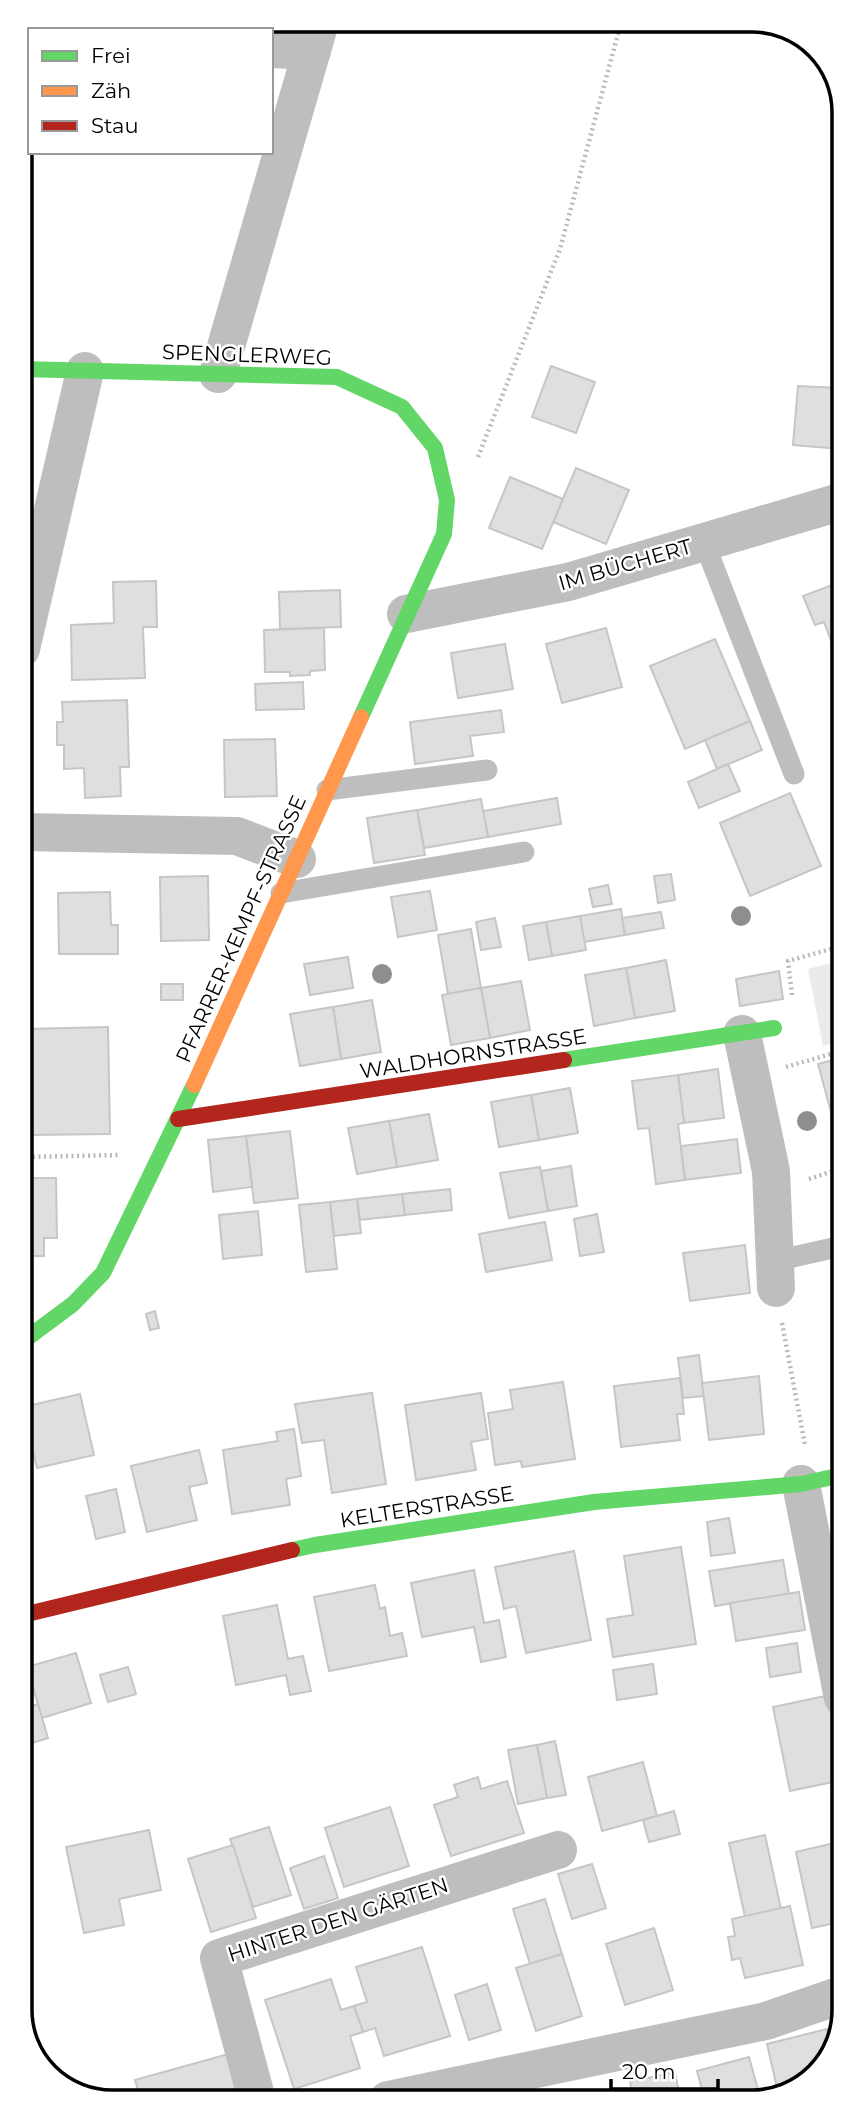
<svg xmlns="http://www.w3.org/2000/svg" width="863" height="2121" viewBox="0 0 863 2121" font-family="Montserrat,sans-serif">
  <style>
    .green { fill: #ebebeb }
    .building { fill: #dfdfdf; stroke: #c6c6c6; stroke-width: 2 }
    .lines { fill: none; stroke-linecap: round; stroke-linejoin: round }
    .path { stroke: #b9b9b9; stroke-width: 4.5; stroke-dasharray: 2 3.5; stroke-linecap: butt }
    .lane { stroke: #bebebe; stroke-width: 21 }
    .street { stroke: #bebebe; stroke-width: 38 }
    .fast { stroke: #63d668; stroke-width: 16 }
    .slow { stroke: #ff974d; stroke-width: 16 }
    .jam { stroke: #b3261e; stroke-width: 16 }
    .tree { fill: #8e8e8e }
    .labels { text-anchor: middle; stroke-width: 5; stroke-linejoin: round; paint-order: stroke }
    .street-label { font-size: 21px; fill: #000; stroke: #fff }
    .rim { fill: none; stroke: #000; stroke-width: 3.5 }
  </style>
  <rect width="100%" height="100%" fill="#fff"/>
  <!-- green -->
  <polygon class="green" points="841,960 841,1041 823,1046 808,969"/>
  <!-- building -->
  <g class="building">
    <polygon points="551,366 595,382 576,433 532,417"/>
    <polygon points="798,386 840,388 840,449 793,445"/>
    <polygon points="576,468 629,490 606,544 553,522"/>
    <polygon points="510,477 563,499 542,549 489,528"/>
    <polygon points="156,581 157,627 143,627 145,678 72,680 71,625 114,623 113,582"/>
    <polygon points="840,582 840,661 839,662 824,622 815,625 803,596"/>
    <polygon points="340,590 341,627 280,629 279,592"/>
    <polygon points="324,628 325,670 310,671 310,675 290,676 290,672 265,672 264,630"/>
    <polygon points="606,628 622,687 562,703 546,644"/>
    <polygon points="715,639 750,721 685,749 650,666"/>
    <polygon points="505,644 513,689 458,698 451,653"/>
    <polygon points="303,682 304,709 256,710 255,684"/>
    <polygon points="127,700 129,767 120,767 121,796 85,798 84,768 64,769 64,745 57,745 57,722 63,722 62,702"/>
    <polygon points="501,710 504,732 470,736 473,756 415,764 410,722"/>
    <polygon points="750,721 762,750 717,769 705,740"/>
    <polygon points="275,739 277,796 225,797 224,740"/>
    <polygon points="728,764 740,791 699,808 688,782"/>
    <polygon points="790,793 821,866 750,896 720,823"/>
    <polygon points="557,798 561,824 488,837 483,811"/>
    <polygon points="481,799 488,837 424,848 417,810"/>
    <polygon points="417,810 425,855 374,863 367,818"/>
    <polygon points="671,874 675,900 658,903 654,876"/>
    <polygon points="208,876 209,940 161,941 160,877"/>
    <polygon points="608,885 612,904 593,907 589,889"/>
    <polygon points="430,891 437,930 398,937 391,897"/>
    <polygon points="110,892 111,925 118,925 118,954 59,954 58,893"/>
    <polygon points="621,909 625,935 584,942 580,916"/>
    <polygon points="661,912 664,928 625,935 622,918"/>
    <polygon points="580,916 586,950 552,956 546,922"/>
    <polygon points="495,918 501,947 481,950 476,922"/>
    <polygon points="546,922 552,956 529,960 523,926"/>
    <polygon points="471,929 481,988 448,994 438,935"/>
    <polygon points="348,957 353,988 310,995 304,964"/>
    <polygon points="666,960 675,1011 635,1018 626,968"/>
    <polygon points="626,968 635,1018 594,1026 585,975"/>
    <polygon points="779,971 783,999 740,1006 736,979"/>
    <polygon points="521,981 530,1030 490,1038 481,988"/>
    <rect x="161" y="984" width="22" height="16"/>
    <polygon points="481,988 490,1038 451,1045 442,995"/>
    <polygon points="372,1000 381,1052 341,1059 333,1007"/>
    <polygon points="333,1007 341,1059 300,1066 290,1014"/>
    <polygon points="108,1027 110,1134 29,1135 27,1029"/>
    <polygon points="841,1058 842,1153 818,1064"/>
    <polygon points="718,1069 724,1118 684,1123 678,1075"/>
    <polygon points="678,1075 684,1123 678,1124 685,1180 656,1184 649,1128 638,1129 632,1081"/>
    <polygon points="22,1084 28,1084 29,1135 22,1135"/>
    <polygon points="570,1088 578,1133 539,1140 531,1095"/>
    <polygon points="531,1095 539,1140 499,1147 491,1102"/>
    <polygon points="429,1114 438,1160 397,1167 389,1121"/>
    <polygon points="389,1121 397,1167 357,1174 348,1128"/>
    <polygon points="290,1131 298,1198 254,1203 246,1136"/>
    <polygon points="246,1136 252,1187 213,1192 208,1140"/>
    <polygon points="737,1139 741,1173 685,1180 681,1146"/>
    <polygon points="571,1166 577,1206 548,1211 541,1171"/>
    <polygon points="540,1167 548,1211 509,1218 500,1173"/>
    <polygon points="22,1178 56,1178 57,1238 44,1238 44,1256 22,1256"/>
    <polygon points="450,1189 452,1210 405,1215 402,1194"/>
    <polygon points="402,1194 405,1215 360,1220 357,1199"/>
    <polygon points="357,1199 361,1233 334,1236 330,1202"/>
    <polygon points="330,1202 337,1269 306,1272 299,1205"/>
    <polygon points="258,1211 262,1255 223,1259 219,1215"/>
    <polygon points="597,1214 604,1252 580,1256 574,1219"/>
    <polygon points="545,1222 552,1260 486,1272 479,1234"/>
    <polygon points="745,1245 750,1293 690,1301 683,1253"/>
    <polygon points="155,1311 159,1328 150,1330 146,1314"/>
    <polygon points="699,1355 704,1396 683,1398 678,1358"/>
    <polygon points="759,1376 764,1434 709,1440 702,1383"/>
    <polygon points="680,1378 684,1414 677,1414 680,1440 621,1447 614,1386"/>
    <polygon points="563,1382 575,1459 522,1467 521,1461 495,1465 488,1413 513,1409 510,1390"/>
    <polygon points="372,1393 386,1484 332,1493 324,1440 302,1443 295,1404"/>
    <polygon points="481,1393 488,1439 471,1442 476,1470 416,1480 405,1405"/>
    <polygon points="80,1394 94,1455 37,1468 23,1407"/>
    <polygon points="294,1429 301,1476 286,1479 290,1505 232,1514 223,1450 278,1441 276,1432"/>
    <polygon points="199,1450 207,1483 189,1487 197,1520 147,1532 131,1466"/>
    <polygon points="116,1489 125,1532 96,1539 86,1496"/>
    <polygon points="729,1518 735,1553 711,1556 707,1522"/>
    <polygon points="23,1520 32,1558 23,1560"/>
    <polygon points="681,1547 696,1644 613,1657 607,1619 633,1615 624,1556"/>
    <polygon points="574,1551 591,1640 526,1653 516,1606 504,1609 495,1567"/>
    <polygon points="783,1560 789,1594 715,1606 709,1571"/>
    <polygon points="474,1570 484,1623 499,1620 506,1657 481,1662 474,1627 422,1637 411,1583"/>
    <polygon points="375,1585 380,1609 385,1607 390,1636 402,1633 407,1656 329,1671 314,1597"/>
    <polygon points="799,1592 805,1630 736,1641 730,1603"/>
    <polygon points="277,1605 288,1659 303,1656 311,1691 290,1695 286,1675 236,1685 223,1616"/>
    <polygon points="797,1643 801,1672 770,1677 766,1648"/>
    <polygon points="76,1653 91,1703 42,1718 27,1667"/>
    <polygon points="653,1664 657,1694 617,1700 613,1670"/>
    <polygon points="128,1667 136,1694 108,1702 100,1675"/>
    <polygon points="830,1695 843,1759 843,1780 790,1791 773,1707"/>
    <polygon points="38,1704 48,1738 23,1746 23,1709"/>
    <polygon points="555,1741 566,1795 547,1798 537,1745"/>
    <polygon points="537,1745 547,1798 518,1804 508,1750"/>
    <polygon points="643,1762 657,1816 602,1831 588,1777"/>
    <polygon points="478,1777 481,1789 507,1781 524,1833 451,1856 434,1805 458,1797 454,1785"/>
    <polygon points="390,1807 409,1866 344,1887 325,1828"/>
    <polygon points="674,1811 680,1834 649,1842 643,1820"/>
    <polygon points="269,1827 291,1895 253,1907 230,1839"/>
    <polygon points="149,1830 161,1890 119,1899 124,1925 84,1933 66,1847"/>
    <polygon points="765,1835 781,1909 745,1917 729,1843"/>
    <polygon points="843,1841 844,1921 812,1928 796,1852"/>
    <polygon points="233,1845 256,1918 211,1932 188,1859"/>
    <polygon points="324,1856 338,1898 304,1909 290,1868"/>
    <polygon points="592,1864 606,1908 572,1919 558,1874"/>
    <polygon points="545,1899 562,1954 530,1964 513,1909"/>
    <polygon points="790,1906 803,1965 745,1978 740,1958 732,1960 728,1937 735,1936 732,1919"/>
    <polygon points="654,1928 673,1990 625,2005 606,1944"/>
    <polygon points="422,1947 450,2036 384,2056 375,2028 363,2032 354,2006 367,2002 356,1967"/>
    <polygon points="562,1954 582,2016 536,2031 516,1968"/>
    <polygon points="331,1979 341,2010 354,2006 363,2032 350,2036 360,2068 294,2089 265,2000"/>
    <polygon points="487,1984 501,2030 469,2040 455,1995"/>
    <polygon points="827,2029 831,2046 825,2065 779,2097 767,2044"/>
    <polygon points="232,2053 245,2101 141,2101 135,2080"/>
    <polygon points="749,2057 760,2097 704,2097 697,2071"/>
    <polygon points="675,2072 680,2098 633,2098 630,2082"/>
    <polygon points="138,2092 141,2101 103,2101"/>
  </g>
  <g class="lines">
    <!-- path -->
    <g class="path">
      <polyline points="478,457 560,249 622,19"/>
      <polyline points="792,995 788,961 841,946"/>
      <polyline points="786,1067 841,1051"/>
      <polyline points="22,1157 119,1155"/>
      <polyline points="809,1179 842,1168"/>
      <polyline points="782,1323 805,1445"/>
    </g>
    <!-- lane -->
    <g class="lane">
      <polyline points="704,542 794,774"/>
      <polyline points="327,790 487,770"/>
      <polyline points="281,893 524,852"/>
      <polyline points="775,1261 842,1246"/>
    </g>
    <!-- street -->
    <g class="street">
      <polyline points="271,49 312,51"/>
      <polyline points="218,374 321,19"/>
      <polyline points="406,614 568,582 840,502"/>
      <polyline points="21,649 85,371"/>
      <polyline points="21,832 237,836 297,859"/>
      <polyline points="742,1034 771,1171 776,1288"/>
      <polyline points="801,1484 843,1698"/>
      <polyline points="257,2100 219,1958 558,1850"/>
      <polyline points="388,2100 766,2021 844,1994"/>
    </g>
    <!-- fast -->
    <g class="fast">
      <polyline points="20,369 337,377 402,407 435,448 447,500 444,534 361,717"/>
      <polyline points="564,1060 774,1028"/>
      <polyline points="22,1342 73,1304 103,1273 194,1085"/>
      <polyline points="292,1550 315,1545 594,1502 801,1484 842,1475"/>
    </g>
    <!-- slow -->
    <polyline class="slow" points="194,1085 361,717"/>
    <!-- jam -->
    <g class="jam">
      <polyline points="178,1119 564,1060"/>
      <polyline points="23,1615 292,1550"/>
    </g>
  </g>
  <!-- trees -->
  <g class="tree">
    <circle cx="741" cy="916" r="10"/>
    <circle cx="382" cy="974" r="10"/>
    <circle cx="807" cy="1121" r="10"/>
  </g>
  <g class="labels">
    <!-- street labels -->
    <g class="street-label">
      <text transform="translate(247 355) rotate(2)" y="7">SPENGLERWEG</text>
      <text transform="translate(625 565) rotate(-16)" y="7">IM BÜCHERT</text>
      <text transform="translate(241 929) rotate(-66)" y="7">PFARRER-KEMPF-STRASSE</text>
      <text transform="translate(473 1054) rotate(-9)" y="7">WALDHORNSTRASSE</text>
      <text transform="translate(427 1507) rotate(-9)" y="7">KELTERSTRASSE</text>
      <text transform="translate(338 1920) rotate(-18)" y="7">HINTER DEN GÄRTEN</text>
    </g>
  </g>
  <!-- crop -->
  <path d="M0 0H863V2121H0ZM112 32H752A80 80 0 0 1 832 112V2010A80 80 0 0 1 752 2090H112A80 80 0 0 1 32 2010V112A80 80 0 0 1 112 32Z" fill="#fff" fill-rule="evenodd"/>
  <path class="rim" d="M112 32H752A80 80 0 0 1 832 112V2010A80 80 0 0 1 752 2090H112A80 80 0 0 1 32 2010V112A80 80 0 0 1 112 32Z"/>
  <!-- legend -->
  <rect x="28" y="28" width="245" height="126" fill="#ffffff" stroke="#999999" stroke-width="2"/>
  <rect x="42" y="51" width="35" height="10" fill="#63d668" stroke="#999999" stroke-width="2"/>
  <text x="91" y="63" font-size="21" fill="#000000">Frei</text>
  <rect x="42" y="86" width="35" height="10" fill="#ff974d" stroke="#999999" stroke-width="2"/>
  <text x="91" y="98" font-size="21" fill="#000000">Zäh</text>
  <rect x="42" y="121" width="35" height="10" fill="#b3261e" stroke="#999999" stroke-width="2"/>
  <text x="91" y="133" font-size="21" fill="#000000">Stau</text>
  <!-- scale -->
  <path d="M611 2079v10h107v-10" fill="none" stroke="#000000" stroke-width="3.5"/>
  <text x="622" y="2079" font-size="21" fill="#000000" stroke="#ffffff" stroke-width="5" paint-order="stroke">20 m</text>
</svg>
